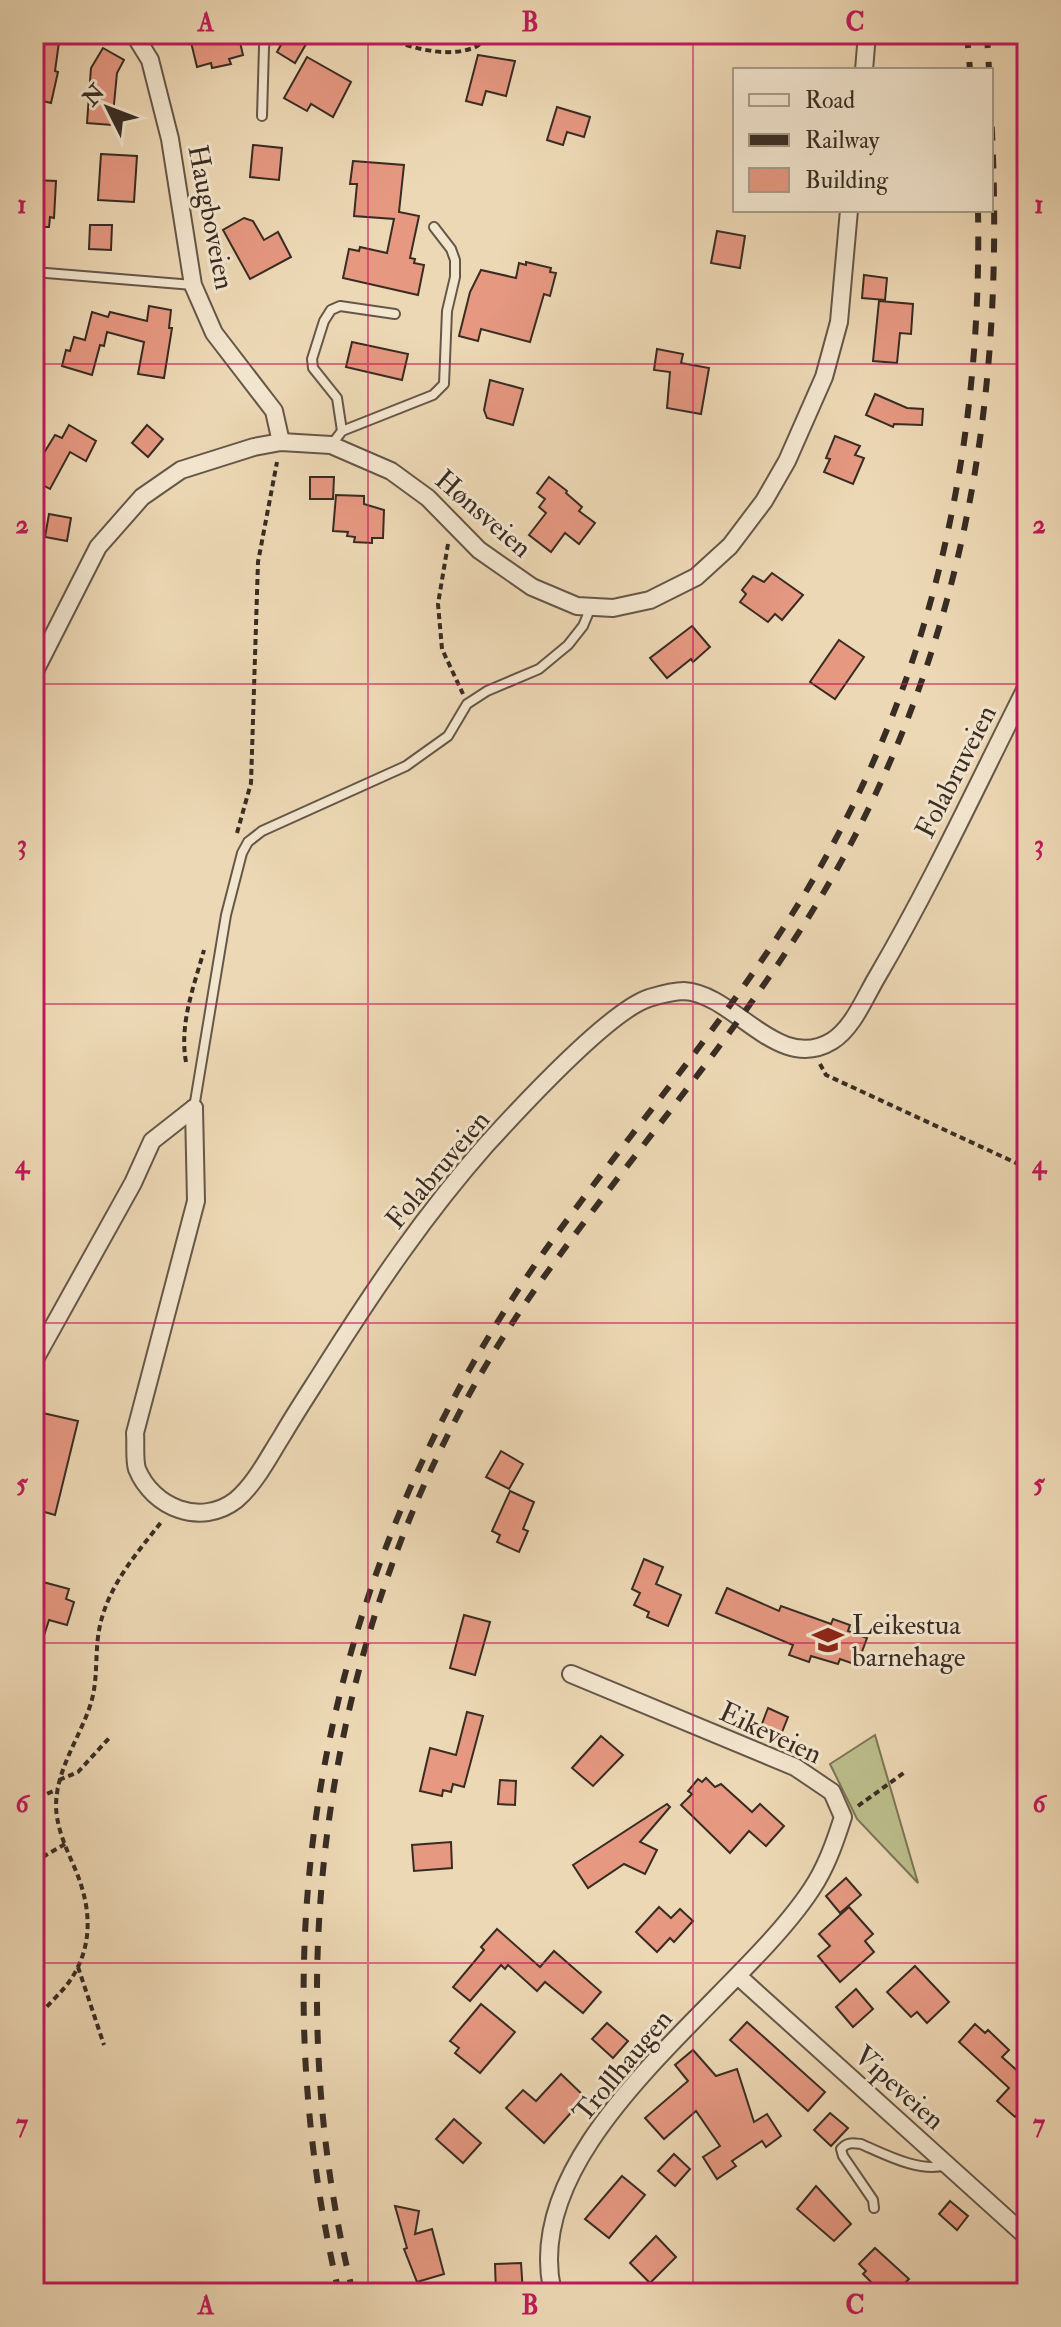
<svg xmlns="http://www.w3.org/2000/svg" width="1061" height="2327" viewBox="0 0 1061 2327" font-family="'IM FELL Double Pica',serif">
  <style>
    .green { fill: #bcbe8b; stroke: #7a7557; stroke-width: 2 }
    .building { fill: #e69881; stroke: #382c23; stroke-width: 2 }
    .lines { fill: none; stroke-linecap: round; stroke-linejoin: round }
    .lane-casing { stroke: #655748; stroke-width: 12 }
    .street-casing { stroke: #655748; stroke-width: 20 }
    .path { stroke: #382c23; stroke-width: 4; stroke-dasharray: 6 4; stroke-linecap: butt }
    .lane { stroke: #f3e6cf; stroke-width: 8 }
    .street { stroke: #f3e6cf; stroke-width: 16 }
    .rail { stroke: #382c23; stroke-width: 6; stroke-dasharray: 14 14; stroke-linecap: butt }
    .grid { fill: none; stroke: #c2185b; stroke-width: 2; stroke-opacity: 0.55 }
    .labels { text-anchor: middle; stroke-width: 6; stroke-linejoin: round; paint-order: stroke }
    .street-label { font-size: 28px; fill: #382c23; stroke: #f3e6cf }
    .poi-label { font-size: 28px; fill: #382c23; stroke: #f3e6cf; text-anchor: start }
    .neatline { fill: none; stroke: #c2185b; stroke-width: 3 }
    .grid-label { font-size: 26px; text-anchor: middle; font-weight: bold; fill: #c2185b }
  </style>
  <rect width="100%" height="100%" fill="#edd8b5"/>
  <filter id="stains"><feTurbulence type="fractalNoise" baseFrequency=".0025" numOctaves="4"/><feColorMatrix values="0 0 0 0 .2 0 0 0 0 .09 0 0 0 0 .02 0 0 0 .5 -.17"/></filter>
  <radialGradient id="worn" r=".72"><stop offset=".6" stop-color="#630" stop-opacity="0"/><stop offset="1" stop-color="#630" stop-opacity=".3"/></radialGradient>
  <!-- green -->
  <polygon class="green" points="875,1735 918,1883 857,1819 830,1764"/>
  <!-- building -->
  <g class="building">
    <polygon points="189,34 238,34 243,55 229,59 231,64 212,68 211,63 197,67"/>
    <polygon points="287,34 312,34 295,63 277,52"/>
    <polygon points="39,38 59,42 55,71 58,72 51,103 34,99 34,48 37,49"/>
    <polygon points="103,48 124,60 117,73 112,125 87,123 91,68"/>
    <polygon points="478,55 515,61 506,96 486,91 482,105 466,101"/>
    <polygon points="307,57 351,82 333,117 311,104 307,111 284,98"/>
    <polygon points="557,107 590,117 584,137 567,132 563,145 547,140"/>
    <polygon points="253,145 282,148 279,180 250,177"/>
    <polygon points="101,154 137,156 134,202 98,200"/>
    <polygon points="353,161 404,165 399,212 419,216 410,258 415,259 414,263 424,265 418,295 343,278 349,249 359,251 360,247 387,253 394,219 354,216 357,184 350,184"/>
    <polygon points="34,180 56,181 54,218 50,217 49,227 34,227"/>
    <polygon points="244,218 253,221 264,240 278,232 291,257 250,279 223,230"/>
    <polygon points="90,225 112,225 111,250 89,249"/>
    <polygon points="717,231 745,236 740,268 711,263"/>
    <polygon points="526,262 551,268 550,272 556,273 550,296 544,294 530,342 481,329 478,341 459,336 470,292 481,270 516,278 519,263 526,265"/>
    <polygon points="864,275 887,278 885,300 862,298"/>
    <polygon points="879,301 913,304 911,334 900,333 897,363 873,361"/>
    <polygon points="149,306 171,310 169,328 172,328 164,378 138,374 144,342 107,332 104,346 100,345 92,375 62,366 66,350 70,351 74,337 85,340 92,312 108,317 110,312 147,321"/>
    <polygon points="352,342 408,354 402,380 346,367"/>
    <polygon points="657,349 683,354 681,363 709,368 701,414 667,408 670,372 654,370"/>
    <polygon points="490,380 523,389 513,425 487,418 484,410"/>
    <polygon points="875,394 907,408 923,409 922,425 894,424 893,427 866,415"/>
    <polygon points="69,425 96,441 86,461 70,452 50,489 34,480 34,469 55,435 62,438"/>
    <polygon points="147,425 163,439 148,457 132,443"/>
    <polygon points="835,436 860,446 855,455 864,458 853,484 824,472 830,459 826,458"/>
    <polygon points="310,477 334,477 333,499 310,499"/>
    <polygon points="549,477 567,491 566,493 582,507 579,511 595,523 579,544 565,533 551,552 529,535 546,513 539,507 545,499 537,493"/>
    <polygon points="336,495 364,496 364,504 384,510 383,538 372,538 372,543 354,542 355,537 347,536 348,532 333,531"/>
    <polygon points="49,514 71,518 67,541 45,537"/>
    <polygon points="772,573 803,595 782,620 775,614 768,622 740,602 746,594 742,590 753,576 764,582"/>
    <polygon points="692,626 710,647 693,662 691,659 667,678 650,658"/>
    <polygon points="839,640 864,657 835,699 810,682"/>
    <polygon points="34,1411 78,1421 55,1515 34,1509"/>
    <polygon points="501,1451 523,1464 509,1489 486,1477"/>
    <polygon points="510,1491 534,1502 523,1529 528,1531 519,1552 497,1542 500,1535 492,1531"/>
    <polygon points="644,1559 663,1567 656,1584 681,1595 668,1626 647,1617 649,1612 634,1605 640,1593 632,1589"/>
    <polygon points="43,1582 69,1589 66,1599 74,1602 67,1625 49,1620 38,1654 34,1654 34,1584 42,1586"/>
    <polygon points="727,1588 779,1611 781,1606 831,1624 833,1619 850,1625 848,1631 867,1638 857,1665 840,1659 838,1664 811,1656 809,1662 789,1655 793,1645 716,1613"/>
    <polygon points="464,1615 490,1622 475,1675 450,1668"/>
    <polygon points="768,1708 788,1717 780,1737 760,1729"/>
    <polygon points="467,1712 483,1716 464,1787 453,1784 451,1792 443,1790 442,1796 420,1791 430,1748 456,1755"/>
    <polygon points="601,1736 623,1755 593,1786 572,1768"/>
    <polygon points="706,1778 715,1787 721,1784 752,1812 760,1804 784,1826 766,1846 749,1831 730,1853 681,1805 692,1794 688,1791 698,1779 702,1782"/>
    <polygon points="500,1780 516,1781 515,1805 498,1804"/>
    <polygon points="667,1804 670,1807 640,1842 657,1850 645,1874 624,1864 588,1888 573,1865"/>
    <polygon points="451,1842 452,1868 414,1871 412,1845"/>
    <polygon points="846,1878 861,1895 840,1913 826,1896"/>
    <polygon points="659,1907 671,1918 680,1909 693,1921 674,1942 670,1938 657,1952 636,1932"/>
    <polygon points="849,1907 873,1934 865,1941 874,1952 840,1982 818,1956 830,1946 819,1934"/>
    <polygon points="497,1929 540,1967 554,1951 601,1992 583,2013 545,1982 537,1991 508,1965 505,1969 501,1965 470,2001 453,1987 484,1950 481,1947"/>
    <polygon points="915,1966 949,2002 927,2023 917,2012 911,2017 887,1992"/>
    <polygon points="856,1989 873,2009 853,2027 836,2007"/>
    <polygon points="481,2004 515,2032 480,2073 455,2053 459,2048 450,2041"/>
    <polygon points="747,2022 825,2092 808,2111 730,2040"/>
    <polygon points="607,2023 628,2041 613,2058 592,2039"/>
    <polygon points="975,2024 985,2033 988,2030 1009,2050 1002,2057 1021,2074 1027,2067 1027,2105 1015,2117 997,2101 1009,2088 959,2042"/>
    <polygon points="693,2050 716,2076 737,2069 754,2122 767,2114 781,2136 766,2147 762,2141 732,2161 736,2166 717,2179 703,2157 720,2146 696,2111 664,2139 645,2118 688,2081 675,2065"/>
    <polygon points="561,2074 585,2097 544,2143 506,2108 523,2090 536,2101"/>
    <polygon points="830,2113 848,2128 831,2146 814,2130"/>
    <polygon points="454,2119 481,2143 463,2163 436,2139"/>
    <polygon points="674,2154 690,2169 675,2186 658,2171"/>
    <polygon points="622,2176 645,2195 609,2238 585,2219"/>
    <polygon points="816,2186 851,2224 834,2241 797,2209"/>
    <polygon points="950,2201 968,2216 957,2230 939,2214"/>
    <polygon points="395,2206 419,2211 415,2234 432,2229 444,2274 417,2282 404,2249 407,2248"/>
    <polygon points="656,2236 676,2257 650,2283 630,2263"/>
    <polygon points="875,2248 909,2279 895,2293 882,2293 863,2274 866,2271 859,2264"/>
    <polygon points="521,2263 523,2293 496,2293 495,2264"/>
  </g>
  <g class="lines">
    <defs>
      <g id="lane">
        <polyline points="262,116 264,47 267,34"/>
        <polyline points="34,272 193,285"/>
        <polyline points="342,431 337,398 313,368 312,359 324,321 331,310 340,306 395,314"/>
        <polyline points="332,444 342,431 433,395 444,384 447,311 455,277 455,260 451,249 434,227"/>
        <polyline points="194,1108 226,915 242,853 248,842 262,831 406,766 448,736 467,704 487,691 539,669 568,645 583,626 591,607"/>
        <path d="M 874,2208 L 873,2200 L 843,2156 L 841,2149 C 847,2142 852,2143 861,2144 C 886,2155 920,2173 947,2165"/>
      </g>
      <g id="street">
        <polyline points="134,34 150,60 170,139 193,285 214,333 274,411 281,442"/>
        <polyline points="864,70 867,34"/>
        <polyline points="34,673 98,547 142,497 181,470 254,447 281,442 331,445 391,471 428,498 479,550 532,587 577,606 613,608 650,600 696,577 730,546 764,501 787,461 824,377 839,322 849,210"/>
        <path d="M 194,1108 L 196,1201 L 135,1433 C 136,1444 134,1459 137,1469 C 153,1508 201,1527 236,1500 C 255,1484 268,1458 282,1436 C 296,1412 312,1388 327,1364 C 375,1288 426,1213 486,1145 C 517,1111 609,1011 649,998 C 659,995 673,991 684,991 C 735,994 778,1074 832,1041 C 853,1028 865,997 877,977 C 932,883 978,783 1027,686"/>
        <polyline points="34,1361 133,1183 152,1141 194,1108"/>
        <polyline points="738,1976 1027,2237"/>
        <path d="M 553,2293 C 516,2142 738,2001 811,1890 C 826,1868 835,1842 843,1817 L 832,1792 L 795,1767 L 571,1674"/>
      </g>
    </defs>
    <!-- lane casing -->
    <use href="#lane" class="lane-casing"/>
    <!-- street casing -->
    <use href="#street" class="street-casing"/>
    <!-- path -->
    <g class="path">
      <path d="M 378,34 C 403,46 442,58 470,49 C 479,47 484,40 490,34"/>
      <polyline points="448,544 438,604 442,649 463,694"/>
      <polyline points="237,833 251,783 258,562 277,462"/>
      <path d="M 186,1062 C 179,1024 194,986 204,950"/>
      <polyline points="820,1064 826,1075 1027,1168"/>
      <polyline points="59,1780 78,1772 111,1736"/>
      <polyline points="858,1806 905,1772"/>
      <polyline points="34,1808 42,1796 58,1789"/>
      <polyline points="34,1862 65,1844"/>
      <polyline points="78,1967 104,2045"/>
      <path d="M 34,2022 C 43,2009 56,1998 66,1986 C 94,1950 92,1910 76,1871 C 67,1850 57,1830 56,1807 C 56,1771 77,1742 89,1709 C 98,1684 95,1663 98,1637 C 104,1590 134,1557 162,1521"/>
    </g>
    <!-- lane -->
    <use href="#lane" class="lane"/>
    <!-- street -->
    <use href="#street" class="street"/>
    <!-- rail -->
    <g class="rail">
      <polyline points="967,34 970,70"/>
      <polyline points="987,34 989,70"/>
      <path d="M 339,2293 C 252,1924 327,1558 546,1249 C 647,1108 765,979 844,823 C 942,633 982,423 978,210"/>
      <path d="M 353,2293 C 270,1958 331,1584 529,1298 C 639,1140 774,998 861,824 C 975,596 1005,365 991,113"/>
    </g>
  </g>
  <!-- grid -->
  <path class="grid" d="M 368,34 L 368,2293M 693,34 L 693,2293M 34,364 L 1027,364M 34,684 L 1027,684M 34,1004 L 1027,1004M 34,1323 L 1027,1323M 34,1643 L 1027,1643M 34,1963 L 1027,1963"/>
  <!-- icons -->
  <defs>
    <symbol id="school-bare" viewBox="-9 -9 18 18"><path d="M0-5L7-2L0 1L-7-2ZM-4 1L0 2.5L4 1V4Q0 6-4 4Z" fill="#8f2418" stroke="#f3e6cf" stroke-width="2.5" paint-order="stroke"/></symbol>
  </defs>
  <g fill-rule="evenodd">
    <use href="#school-bare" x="806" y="1618" width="44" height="44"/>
  </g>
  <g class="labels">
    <!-- street labels -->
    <g class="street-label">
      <text transform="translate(212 217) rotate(79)" y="10">Haugboveien</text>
      <text transform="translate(484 513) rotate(41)" y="10">Hønsveien</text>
      <text transform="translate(955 771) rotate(-63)" y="10">Folabruveien</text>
      <text transform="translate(437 1169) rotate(-50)" y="10">Folabruveien</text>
      <text transform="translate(771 1732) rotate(25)" y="10">Eikeveien</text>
      <text transform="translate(622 2065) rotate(-50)" y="10">Trollhaugen</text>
      <text transform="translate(900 2087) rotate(42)" y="10">Vipeveien</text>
    </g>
    <!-- poi labels -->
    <g class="poi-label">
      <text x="852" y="1634">Leikestua<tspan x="852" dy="32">barnehage</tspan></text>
    </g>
  </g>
  <!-- margin -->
  <rect width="1061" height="2327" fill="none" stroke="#edd8b5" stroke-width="88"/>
  <!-- legend -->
  <rect x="733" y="68" width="260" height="144" fill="#f3e6cf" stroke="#a89c8a" stroke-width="2"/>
  <rect x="749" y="94" width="40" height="12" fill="#f3e6cf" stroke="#a89c8a" stroke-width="2"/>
  <text x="805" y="108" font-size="24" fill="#382c23">Road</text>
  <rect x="749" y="134" width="40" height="12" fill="#382c23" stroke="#a89c8a" stroke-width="2"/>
  <text x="805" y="148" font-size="24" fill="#382c23">Railway</text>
  <rect x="749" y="168" width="40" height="24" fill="#e69881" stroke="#a89c8a" stroke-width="2"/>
  <text x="805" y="188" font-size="24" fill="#382c23">Building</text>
  <!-- north arrow -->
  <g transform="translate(108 108) rotate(312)" stroke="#f3e6cf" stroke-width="6" paint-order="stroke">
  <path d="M0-6L14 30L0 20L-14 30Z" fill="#382c23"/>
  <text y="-12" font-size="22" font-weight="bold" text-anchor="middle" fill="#382c23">N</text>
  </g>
  <rect x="44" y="44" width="973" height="2239" class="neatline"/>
  <g class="grid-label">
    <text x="206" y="31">A</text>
    <text x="530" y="31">B</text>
    <text x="855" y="31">C</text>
    <text x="22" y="213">1</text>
    <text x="1039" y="213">1</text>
    <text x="22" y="533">2</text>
    <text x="1039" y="533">2</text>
    <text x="22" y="853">3</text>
    <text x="1039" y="853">3</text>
    <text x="22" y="1173">4</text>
    <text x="1039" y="1173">4</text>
    <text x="22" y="1492">5</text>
    <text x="1039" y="1492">5</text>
    <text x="22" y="1812">6</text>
    <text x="1039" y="1812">6</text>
    <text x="22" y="2132">7</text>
    <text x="1039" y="2132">7</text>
    <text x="206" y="2314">A</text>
    <text x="530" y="2314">B</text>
    <text x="855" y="2314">C</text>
  </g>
  <rect width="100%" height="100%" filter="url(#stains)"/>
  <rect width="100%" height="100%" fill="url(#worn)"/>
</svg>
